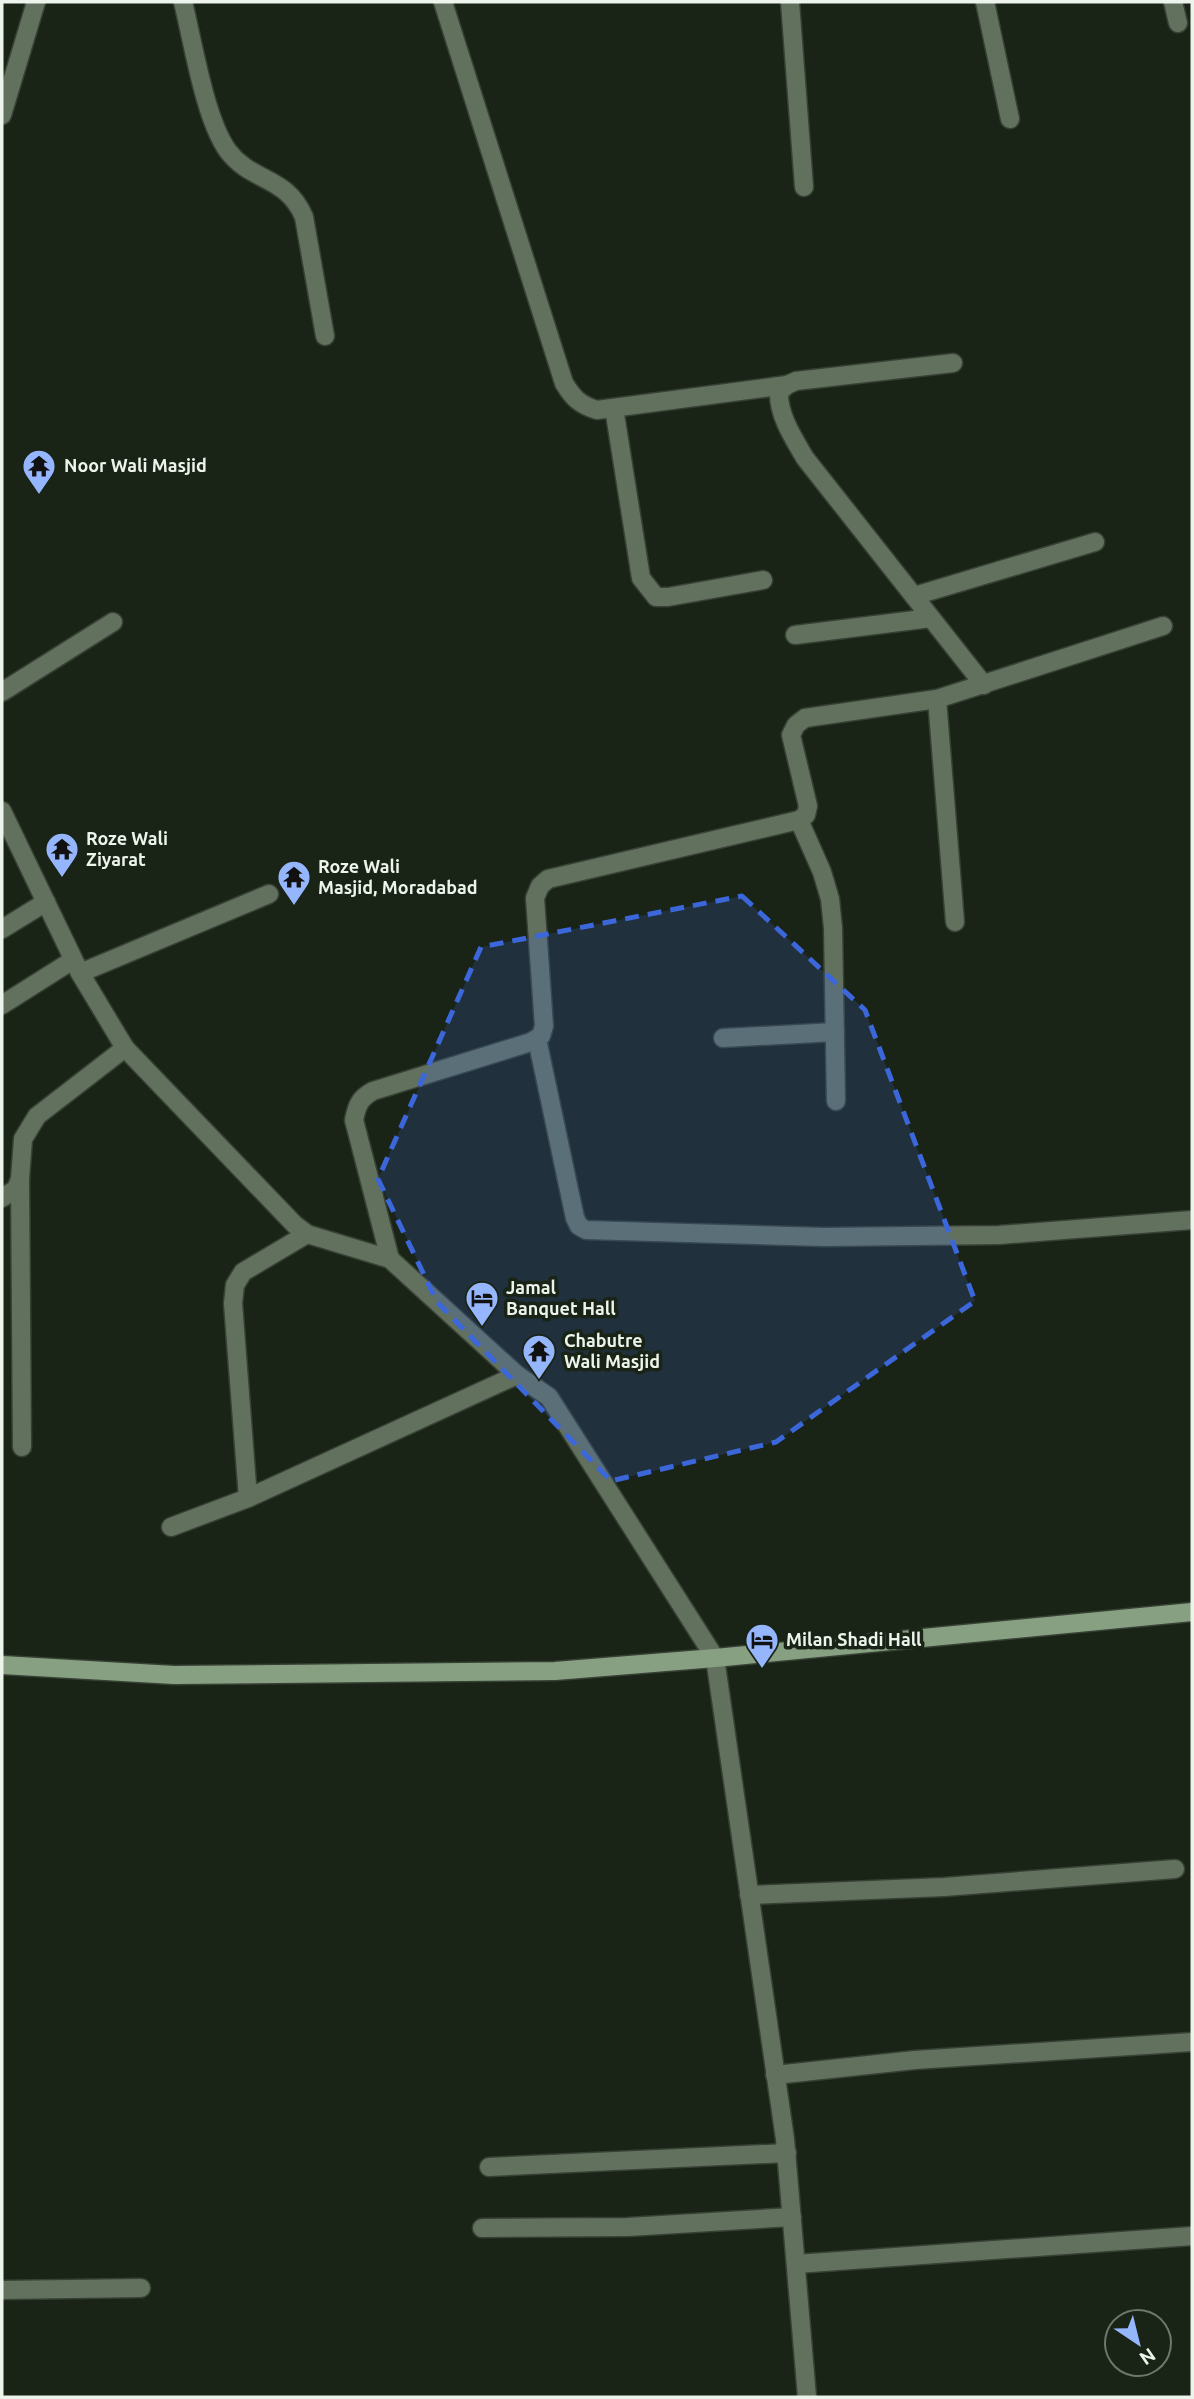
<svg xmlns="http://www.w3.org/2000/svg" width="1194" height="2399" viewBox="0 0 1194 2399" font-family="Ubuntu,sans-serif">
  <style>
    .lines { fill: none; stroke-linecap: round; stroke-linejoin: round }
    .street-casing { stroke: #374034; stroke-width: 21 }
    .secondary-casing { stroke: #374034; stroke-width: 21 }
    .street { stroke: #62715e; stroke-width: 18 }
    .secondary { stroke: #87a081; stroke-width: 18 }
    .marked { fill: #3c67db; fill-opacity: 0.2; stroke: #3c67db; stroke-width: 5; stroke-dasharray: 14 9; stroke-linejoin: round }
    .labels { text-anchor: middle; stroke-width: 7; stroke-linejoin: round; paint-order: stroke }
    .poi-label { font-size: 18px; font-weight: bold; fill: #edf4eb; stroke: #192316; text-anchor: start }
  </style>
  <rect width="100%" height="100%" fill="#192316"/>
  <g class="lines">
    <defs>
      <g id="street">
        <path d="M 183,2 C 193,42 205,120 228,151 C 252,183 286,175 304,217 L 325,336"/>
        <path d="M 443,2 L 564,383 C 573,398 580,405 597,410 L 787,385"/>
        <polyline points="790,2 804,187"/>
        <polyline points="985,2 1010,119"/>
        <polyline points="1173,2 1178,23"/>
        <polyline points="2,115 36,2"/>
        <path d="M 953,363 L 796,381 L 787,385 L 779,392 C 778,415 794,439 805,458 L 984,685"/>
        <polyline points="614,408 641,578 656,597 668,597 763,580"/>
        <polyline points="914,596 1095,542"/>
        <polyline points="795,635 931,618"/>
        <polyline points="2,692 113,622"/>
        <polyline points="937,699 955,922"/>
        <polyline points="2,811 80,973 125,1048 295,1225 307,1234 390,1259 517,1375 549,1397 715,1658 785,2139 807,2397"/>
        <polyline points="799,820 822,872 830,899 833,928 836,1101"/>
        <polyline points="2,929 46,902"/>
        <polyline points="80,973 269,894"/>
        <polyline points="2,1005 73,960"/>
        <polyline points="723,1038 835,1032"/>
        <polyline points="537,1039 575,1218 579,1226 586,1230 824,1237 999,1235 1192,1220"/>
        <polyline points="20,1179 22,1447"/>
        <polyline points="2,1198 16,1189 20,1179 23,1139 37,1116 125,1048"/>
        <path d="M 390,1259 L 354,1120 C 357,1105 360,1098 373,1091 L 531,1042 L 541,1036 L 544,1026 L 535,898 L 540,886 L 548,879 L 799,820 L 806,815 L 808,806 L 791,735 L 796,725 L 805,718 L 937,699 L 1163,626"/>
        <polyline points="248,1498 233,1303 235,1285 243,1272 307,1234"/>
        <polyline points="171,1527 248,1498 517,1375"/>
        <polyline points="749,1895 944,1887 1175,1869"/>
        <polyline points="775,2075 915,2060 1192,2042"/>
        <polyline points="489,2167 787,2153"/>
        <polyline points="482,2228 628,2227 792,2217"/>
        <polyline points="796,2264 1192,2236"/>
        <polyline points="2,2290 141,2288"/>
      </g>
      <polyline id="secondary" points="2,1665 174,1675 555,1671 715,1658 1192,1612"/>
    </defs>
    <!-- street casing -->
    <use href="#street" class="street-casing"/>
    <!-- secondary casing -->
    <use href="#secondary" class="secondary-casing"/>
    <!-- street -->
    <use href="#street" class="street"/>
    <!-- secondary -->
    <use href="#secondary" class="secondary"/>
  </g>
  <!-- marked area -->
  <path class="marked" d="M 742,896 L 865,1010 L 975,1301 L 776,1442 L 611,1481 L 437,1302 L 378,1179 L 481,947 Z"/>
  <!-- icons -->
  <defs>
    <symbol id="temple-pin" viewBox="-11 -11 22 30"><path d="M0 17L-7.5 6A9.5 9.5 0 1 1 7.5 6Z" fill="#95b6fd" stroke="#192316"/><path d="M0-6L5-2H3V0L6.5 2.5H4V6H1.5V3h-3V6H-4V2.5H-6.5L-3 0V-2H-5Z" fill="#111"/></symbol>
    <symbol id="hotel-pin" viewBox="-11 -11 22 30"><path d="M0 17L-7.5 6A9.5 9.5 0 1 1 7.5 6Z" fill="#95b6fd" stroke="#192316"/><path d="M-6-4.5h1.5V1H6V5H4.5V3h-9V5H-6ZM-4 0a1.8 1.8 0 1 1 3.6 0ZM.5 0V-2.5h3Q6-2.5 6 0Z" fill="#111"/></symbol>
  </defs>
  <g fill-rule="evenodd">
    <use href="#temple-pin" x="20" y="447" width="38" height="52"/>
    <use href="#temple-pin" x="43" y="830" width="38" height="52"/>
    <use href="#temple-pin" x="275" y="858" width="38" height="52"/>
    <use href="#hotel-pin" x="463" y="1279" width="38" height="52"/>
    <use href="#temple-pin" x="520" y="1332" width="38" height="52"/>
    <use href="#hotel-pin" x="743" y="1621" width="38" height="52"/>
  </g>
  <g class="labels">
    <!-- poi labels -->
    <g class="poi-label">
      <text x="64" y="472">Noor Wali Masjid</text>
      <text x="86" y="845">Roze Wali<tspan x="86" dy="21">Ziyarat</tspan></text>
      <text x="318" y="873">Roze Wali<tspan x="318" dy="21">Masjid, Moradabad</tspan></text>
      <text x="506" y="1294">Jamal<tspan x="506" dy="21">Banquet Hall</tspan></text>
      <text x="564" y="1347">Chabutre<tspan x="564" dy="21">Wali Masjid</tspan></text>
      <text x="786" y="1646">Milan Shadi Hall</text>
    </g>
  </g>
  <!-- border -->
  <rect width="1194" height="2399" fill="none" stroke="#edf4eb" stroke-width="7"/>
  <!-- north arrow -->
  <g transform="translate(1138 2343) rotate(145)"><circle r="33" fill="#192316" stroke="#6e776b" stroke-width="2"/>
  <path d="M0-5L12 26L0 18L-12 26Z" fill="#95b6fd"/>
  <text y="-10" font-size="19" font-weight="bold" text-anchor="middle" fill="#edf4eb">N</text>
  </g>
</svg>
